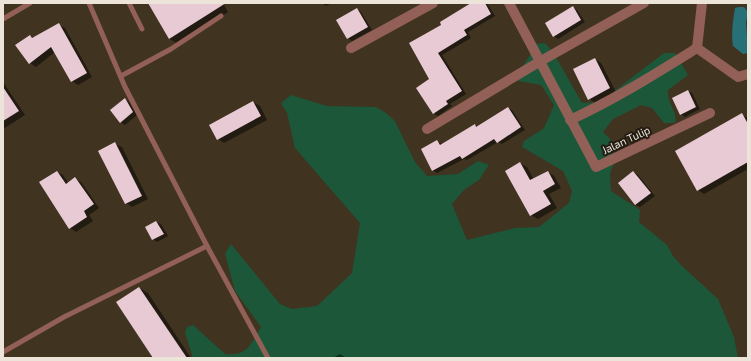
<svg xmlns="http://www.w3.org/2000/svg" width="751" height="361" viewBox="0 0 751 361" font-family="'Exo 2',sans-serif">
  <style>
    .green { fill: #1c5739 }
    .water { fill: #277078 }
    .shadow { fill: #0007 }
    .building { fill: #e8cad5 }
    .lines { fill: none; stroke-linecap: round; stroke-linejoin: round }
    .service { stroke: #926056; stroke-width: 5 }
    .minor { stroke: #926056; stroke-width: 10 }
    .labels { text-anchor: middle; stroke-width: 4; stroke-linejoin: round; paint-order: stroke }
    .street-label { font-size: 11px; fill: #ede4d9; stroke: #221c13 }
  </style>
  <rect width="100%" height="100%" fill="#403320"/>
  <!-- green -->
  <path class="green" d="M 545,43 L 553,52 L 582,103 L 600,102 L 664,53 L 675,53 L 688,75 L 668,90 C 666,102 678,111 675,123 L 664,123 L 652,108 L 641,105 L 613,119 L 603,132 L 612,141 L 615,161 L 610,173 L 611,191 L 640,210 L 639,222 L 667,245 L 673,256 L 681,265 L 718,299 L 734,337 L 738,358 L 193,358 L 185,333 L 187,327 L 193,325 L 225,354 C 248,356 250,345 261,327 L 235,291 L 225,254 L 231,244 L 280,304 L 292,309 L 317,306 L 352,273 L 360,223 L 295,148 L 287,113 L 281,103 L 291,95 L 327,106 L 376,107 L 386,113 L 395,121 L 415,162 L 427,176 L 458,174 L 478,161 L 489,165 L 479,180 L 464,190 L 452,204 L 467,240 L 515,228 L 539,227 L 569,203 L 572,191 L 563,171 L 522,147 L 524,141 L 544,128 L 554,105 L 541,85 L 518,81 L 517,75 L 530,55 L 533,44 Z"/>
  <!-- water -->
  <path class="water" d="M 739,7 L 744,7 L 748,12 L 746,22 L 748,53 L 743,54 L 733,46 C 731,33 733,21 735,8 Z"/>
  <!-- shadow -->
  <g class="shadow">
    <polygon points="149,3 223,3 228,12 178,44 170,39"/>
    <polygon points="322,3 332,3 326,6"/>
    <polygon points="473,3 487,3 495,16 468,32 471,38 442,55 466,94 450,104 452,106 438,116 433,113 431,79 442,25"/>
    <polygon points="573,7 577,10 585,22 558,39 554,36"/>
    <polygon points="357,9 361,12 372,30 352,41 348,38"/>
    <polygon points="59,25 65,28 92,77 78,85 72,81 55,52 36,67 30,63 30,36 34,38"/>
    <polygon points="595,59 601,63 616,92 596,103 589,99"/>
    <polygon points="3,82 25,115 3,129"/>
    <polygon points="688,91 692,93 700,109 685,117 681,114"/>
    <polygon points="125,99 129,102 137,115 125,125 120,122"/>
    <polygon points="253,102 260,106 267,120 224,143 218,139"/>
    <polygon points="508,108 512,110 525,130 502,144 498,142 467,160 464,159 437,173 432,170 437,142 442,144 475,126 477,127"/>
    <polygon points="742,115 748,118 748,169 704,194 698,190"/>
    <polygon points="115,144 122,147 148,199 132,207 126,203"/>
    <polygon points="520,163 527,167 534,180 548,172 554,176 561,188 549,194 557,208 538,219 531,215"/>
    <polygon points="57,172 63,175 68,183 75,179 81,182 99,208 89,215 93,221 76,232 70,228"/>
    <polygon points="633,172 638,175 655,196 640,207 636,205 619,184"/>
    <polygon points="156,222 161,224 168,236 157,242 153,239 146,227"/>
    <polygon points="139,288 148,293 191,358 155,358"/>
    <polygon points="340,354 346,358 333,358"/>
  </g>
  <!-- building -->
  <g class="building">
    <polygon points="148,3 226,3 169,39"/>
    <polygon points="471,3 485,3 491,14 464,30 467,35 438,53 462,91 446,101 448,104 433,114 416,88 429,79 409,43 441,25 440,22"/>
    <polygon points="573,6 581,20 553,37 545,23"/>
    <polygon points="357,8 368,27 347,39 336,20"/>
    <polygon points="59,23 87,73 71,82 51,47 29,64 15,45 30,35 32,38"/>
    <polygon points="595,58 610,88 588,100 573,69"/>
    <polygon points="3,87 19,111 3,121"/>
    <polygon points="688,90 696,107 680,115 672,98"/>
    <polygon points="125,98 133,112 120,123 110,110"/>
    <polygon points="253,101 261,116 217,140 209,125"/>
    <polygon points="508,107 521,127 497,143 494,139 462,159 460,156 432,171 421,149 437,140 440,145 475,124 476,127"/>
    <polygon points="742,113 748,124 748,162 697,191 675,151"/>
    <polygon points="115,142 142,196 125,204 98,151"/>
    <polygon points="520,162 530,180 548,171 555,184 543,191 551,204 530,216 505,171"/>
    <polygon points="57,171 66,184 75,177 94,204 84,211 87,217 69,229 39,182"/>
    <polygon points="633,171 651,193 635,205 618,183"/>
    <polygon points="156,221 164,234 152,240 145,227"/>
    <polygon points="139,287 187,358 153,358 116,302"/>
  </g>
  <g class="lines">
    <!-- service -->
    <g class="service">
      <polyline points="89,3 125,87 207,246 268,358"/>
      <polyline points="129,3 142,29"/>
      <polyline points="3,19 30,3"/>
      <polyline points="121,76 171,49 221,16"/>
      <polyline points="3,352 64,317 207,246"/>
    </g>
    <!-- minor -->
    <g class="minor">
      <polyline points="509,3 596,167 710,113"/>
      <polyline points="702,3 697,48 738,77 748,74"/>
      <polyline points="351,48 433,3"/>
      <path d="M 570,120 C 614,100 655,74 697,48"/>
      <polyline points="427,129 539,62 644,3"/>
    </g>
  </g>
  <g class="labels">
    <!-- street labels -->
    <g class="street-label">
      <text transform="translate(626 140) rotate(-25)" y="4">Jalan Tulip</text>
    </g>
  </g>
  <!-- border -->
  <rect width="751" height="361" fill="none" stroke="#ede4d9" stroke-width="8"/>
</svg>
